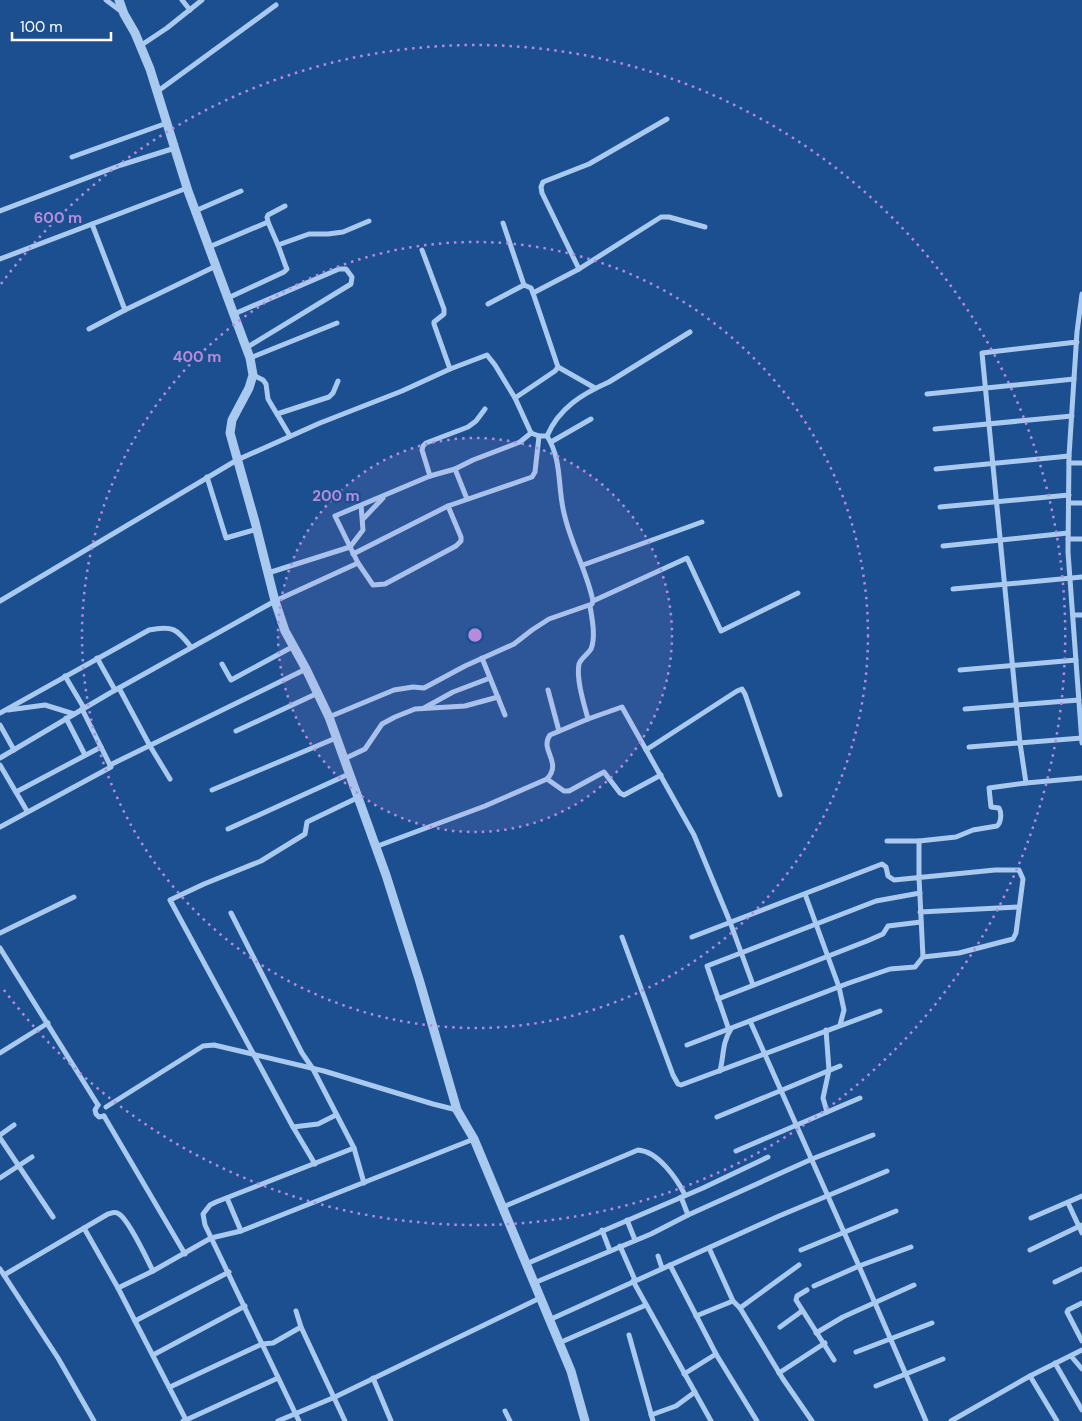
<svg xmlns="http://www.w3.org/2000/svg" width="1082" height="1421" viewBox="0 0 1082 1421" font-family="'DM Sans',sans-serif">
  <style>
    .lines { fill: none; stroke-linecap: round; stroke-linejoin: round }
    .minor { stroke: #a9c9ee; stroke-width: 5 }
    .tertiary { stroke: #a9c9ee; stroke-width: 9 }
    .ring { fill: none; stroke: #b68bdc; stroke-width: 2.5; stroke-dasharray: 2.5 5 }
    .centre { fill: #b68bdc; stroke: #1b4f8f; stroke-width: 2.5 }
    .ring-label { font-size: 15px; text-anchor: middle; font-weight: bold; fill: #b68bdc; stroke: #1b4f8f; stroke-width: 4.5; stroke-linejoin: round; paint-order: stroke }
  </style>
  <rect width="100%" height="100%" fill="#1b4f8f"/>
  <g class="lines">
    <!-- minor -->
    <g class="minor">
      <polyline points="106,0 122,12"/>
      <polyline points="182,0 190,10"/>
      <polyline points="140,46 167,28 202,0"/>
      <polyline points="158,91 276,5"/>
      <polyline points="72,157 167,123"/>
      <polyline points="0,211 121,165 175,148"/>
      <polyline points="195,211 241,191"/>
      <polyline points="268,222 267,217 268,215 285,206"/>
      <polyline points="503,223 524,285"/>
      <polyline points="92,224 125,310 216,266"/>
      <polyline points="209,247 268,222 278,245"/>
      <polyline points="0,259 187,188"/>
      <polyline points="579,269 542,193 541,187 543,182 589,164 667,119"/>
      <polyline points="1082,294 1077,332 1069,456 1068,552 1082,743"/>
      <polyline points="228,298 284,272 287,269 286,267 278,245 309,234 328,234 343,232 369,221"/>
      <polyline points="488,304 524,285 531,288 533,293"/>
      <polyline points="234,314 339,269 346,269 352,277 351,284 246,348"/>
      <polyline points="89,329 125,310"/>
      <polyline points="250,358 337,323"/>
      <polyline points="558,367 595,388"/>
      <polyline points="450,369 487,355 495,365 515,398"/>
      <polyline points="253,375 263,380 266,384 268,399 290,436"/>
      <polyline points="927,394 1074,379"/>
      <polyline points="277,414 329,397 333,393 338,381"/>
      <polyline points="935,429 1072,416"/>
      <path d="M 547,436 C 559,408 582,394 609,382 L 690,332"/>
      <polyline points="551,442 591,419"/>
      <polyline points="1069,463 1082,463"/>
      <polyline points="455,469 467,499"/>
      <polyline points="936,469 1069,456"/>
      <polyline points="430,476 422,450 423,446 426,443 468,427 476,421 485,409"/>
      <polyline points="207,477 226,538 257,529"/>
      <polyline points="1069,503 1082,503"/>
      <polyline points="940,507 1069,495"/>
      <polyline points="363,519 383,498"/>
      <polyline points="1068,539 1082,539"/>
      <polyline points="943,546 1068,533"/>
      <polyline points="353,554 448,506 532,477 535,472 539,436"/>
      <polyline points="358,563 373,585 385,584 456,546 461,541 461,537 448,506"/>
      <polyline points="583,565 702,522"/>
      <polyline points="268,573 350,547 363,530 361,505"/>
      <polyline points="953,589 1082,577"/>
      <polyline points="0,601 237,460 320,423 402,391 450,369 434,324 434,322 444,314 444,309 422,250"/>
      <polyline points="593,601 687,558 721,631 798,593"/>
      <polyline points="1073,615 1082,615"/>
      <polyline points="97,658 115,690"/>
      <polyline points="482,658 505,715"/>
      <polyline points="222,664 231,680 294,646"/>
      <polyline points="960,670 1076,660"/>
      <polyline points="65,676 84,708"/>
      <polyline points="119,688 150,746 170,779"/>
      <polyline points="548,690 559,731"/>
      <polyline points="424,708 453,692 490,678"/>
      <polyline points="965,709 1079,700"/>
      <polyline points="8,710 45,705 74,714"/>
      <path d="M 0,713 L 149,630 C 173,625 177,629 191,647"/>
      <path d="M 329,717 L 394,690 L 413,687 L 424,688 L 465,666 L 514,644 L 532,630 L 549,619 L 592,604 L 593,601 C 587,572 572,546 565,517 C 557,490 563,461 547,436 L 539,436 L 531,433 L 515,398 L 555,371 L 558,367 L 533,293 L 579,269 L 661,217 L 669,217 L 705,227"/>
      <polyline points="66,718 85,755"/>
      <path d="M 588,719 C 584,704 576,679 579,664 C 581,658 588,654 591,649 C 596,637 592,618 590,606"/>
      <polyline points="0,725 14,750"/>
      <polyline points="236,731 318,693"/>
      <polyline points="969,747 1082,738"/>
      <polyline points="646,750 737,691 742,689 745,694 780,795"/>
      <polyline points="0,758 110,693 275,601 358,563 335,516 430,476 455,469 473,460 520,442 531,433"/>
      <polyline points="344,759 365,749 382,724 395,717 415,709 465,706 498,697"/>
      <polyline points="0,765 27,811"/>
      <polyline points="110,765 306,669"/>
      <polyline points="547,779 564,791 569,791 604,772 620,793 624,795 661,775"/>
      <polyline points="1026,783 1020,743 982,353 1077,342"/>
      <polyline points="212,790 336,738"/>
      <polyline points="16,792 101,747"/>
      <polyline points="0,827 111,767 82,709"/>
      <polyline points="228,829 349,774"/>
      <path d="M 887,841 L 919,841 L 956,837 L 973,830 L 997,826 C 1001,823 1002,813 999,808 L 991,807 L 989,788 L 1026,783 L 1082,778"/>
      <path d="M 375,847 L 485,806 L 547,779 C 563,762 539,750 550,735 L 588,719 L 622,707 L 694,835 L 730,922 L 753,985"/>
      <polyline points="805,894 839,987 844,1010 840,1025"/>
      <polyline points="920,912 1018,907"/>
      <polyline points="231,913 302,1053 313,1069 354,1148 364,1183"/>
      <polyline points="0,933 74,897"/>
      <polyline points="622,937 673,1075 678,1084 681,1085 880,1011"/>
      <polyline points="692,937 882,864 886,867 888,876 894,880 995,870 1019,870 1023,879 1016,933 1013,939 959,953 923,957 919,877 919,841"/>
      <polyline points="0,948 98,1105"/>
      <polyline points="718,999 867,941 883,934 888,926 921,922"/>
      <polyline points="750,1021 859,1266 926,1421"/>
      <polyline points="729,1030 707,966 876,901 920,893"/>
      <polyline points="826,1030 829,1070 823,1098 827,1112"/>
      <polyline points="687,1045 849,983 890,969 915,967 923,957"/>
      <polyline points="0,1053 48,1023"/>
      <path d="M 720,1071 C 724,1055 722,1043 731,1029"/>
      <polyline points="98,1105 95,1110 96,1114 99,1117 104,1116"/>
      <polyline points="106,1107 203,1046 214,1045 324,1071 433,1104 457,1110"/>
      <polyline points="104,1116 185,1254"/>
      <polyline points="717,1117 840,1066"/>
      <polyline points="293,1127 318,1124 336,1115"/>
      <polyline points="0,1135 14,1125"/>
      <polyline points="0,1138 53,1217"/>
      <polyline points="736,1151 860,1098"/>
      <polyline points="315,1164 293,1127 170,900 204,884 261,861 305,834 307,822 357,798"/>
      <polyline points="0,1178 32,1157"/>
      <polyline points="681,1197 688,1215"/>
      <polyline points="227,1198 241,1231"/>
      <polyline points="1068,1203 1082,1233"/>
      <path d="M 503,1207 L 638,1150 C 658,1151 677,1179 685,1195"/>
      <polyline points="1031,1218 1082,1196"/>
      <polyline points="627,1220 635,1240"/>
      <polyline points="84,1228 118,1288"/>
      <polyline points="602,1230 610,1251"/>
      <polyline points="620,1246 635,1280"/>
      <polyline points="709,1248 733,1301 740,1308 783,1379 812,1421"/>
      <polyline points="801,1250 896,1211"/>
      <polyline points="1030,1250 1082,1225"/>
      <polyline points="658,1256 662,1268"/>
      <polyline points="526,1264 703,1188 768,1157"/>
      <polyline points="670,1265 716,1354 757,1421"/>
      <polyline points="0,1269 58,1358 94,1421"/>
      <path d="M 4,1275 L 108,1214 C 112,1213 115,1211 119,1214 C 129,1220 147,1259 153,1271"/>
      <polyline points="633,1281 711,1421"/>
      <polyline points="1055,1282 1082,1269"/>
      <polyline points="534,1283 651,1234 688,1215 812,1159 873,1135"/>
      <polyline points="814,1286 859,1266 911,1247"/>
      <polyline points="807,1290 797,1296 796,1300 834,1360"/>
      <polyline points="1082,1303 1068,1310 1067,1312 1082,1341"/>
      <polyline points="740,1308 799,1265"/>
      <polyline points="296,1311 301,1327 345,1421"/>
      <polyline points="696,1316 733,1301"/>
      <polyline points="549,1320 779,1216 887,1171"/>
      <polyline points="135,1321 229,1272"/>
      <polyline points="780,1327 802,1311"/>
      <polyline points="816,1333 843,1317 914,1285"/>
      <polyline points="629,1335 653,1421"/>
      <polyline points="559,1343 646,1305"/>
      <polyline points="856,1352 932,1323"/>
      <polyline points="153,1355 245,1306"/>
      <polyline points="1071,1356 1082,1369"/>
      <polyline points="1055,1363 1082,1410"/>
      <polyline points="779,1373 825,1343"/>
      <polyline points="684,1374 716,1354"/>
      <polyline points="1030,1376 1057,1421"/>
      <polyline points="373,1378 391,1421"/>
      <polyline points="876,1386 943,1359"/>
      <polyline points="170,1387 262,1344 273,1343 301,1327"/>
      <polyline points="505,1411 510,1421"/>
      <polyline points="651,1415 676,1406 695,1392"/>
      <polyline points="186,1420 278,1378"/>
      <polyline points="183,1421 186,1420 118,1288 153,1271 211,1238 241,1231 474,1139"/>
      <polyline points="278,1421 335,1397 540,1298"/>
      <polyline points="299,1421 205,1225 203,1214 210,1205 216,1202 354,1148"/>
      <polyline points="951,1421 1030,1376 1082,1350"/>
    </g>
    <!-- tertiary -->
    <polyline class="tertiary" points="119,0 124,14 135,33 150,69 188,191 250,358 253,375 249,388 232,420 230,433 255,522 275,601 285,631 306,669 329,717 386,875 419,979 457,1110 474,1139 571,1371 585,1421"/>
  </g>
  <!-- distance rings -->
  <circle cx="475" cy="635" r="197" fill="#b68bdc" fill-opacity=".12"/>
  <g class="ring">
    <circle cx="475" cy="635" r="197"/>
    <circle cx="475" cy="635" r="393"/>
    <path d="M1 284A590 590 0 1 1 1 986"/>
  </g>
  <circle cx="475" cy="635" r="8" class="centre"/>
  <g class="ring-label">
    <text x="58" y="223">600 m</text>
    <text x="197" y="362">400 m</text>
    <text x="336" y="501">200 m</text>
  </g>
  <!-- scale -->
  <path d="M12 32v8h99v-8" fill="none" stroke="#ffffff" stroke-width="2.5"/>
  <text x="20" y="32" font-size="15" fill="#ffffff" stroke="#1b4f8f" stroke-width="4" paint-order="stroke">100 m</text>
</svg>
